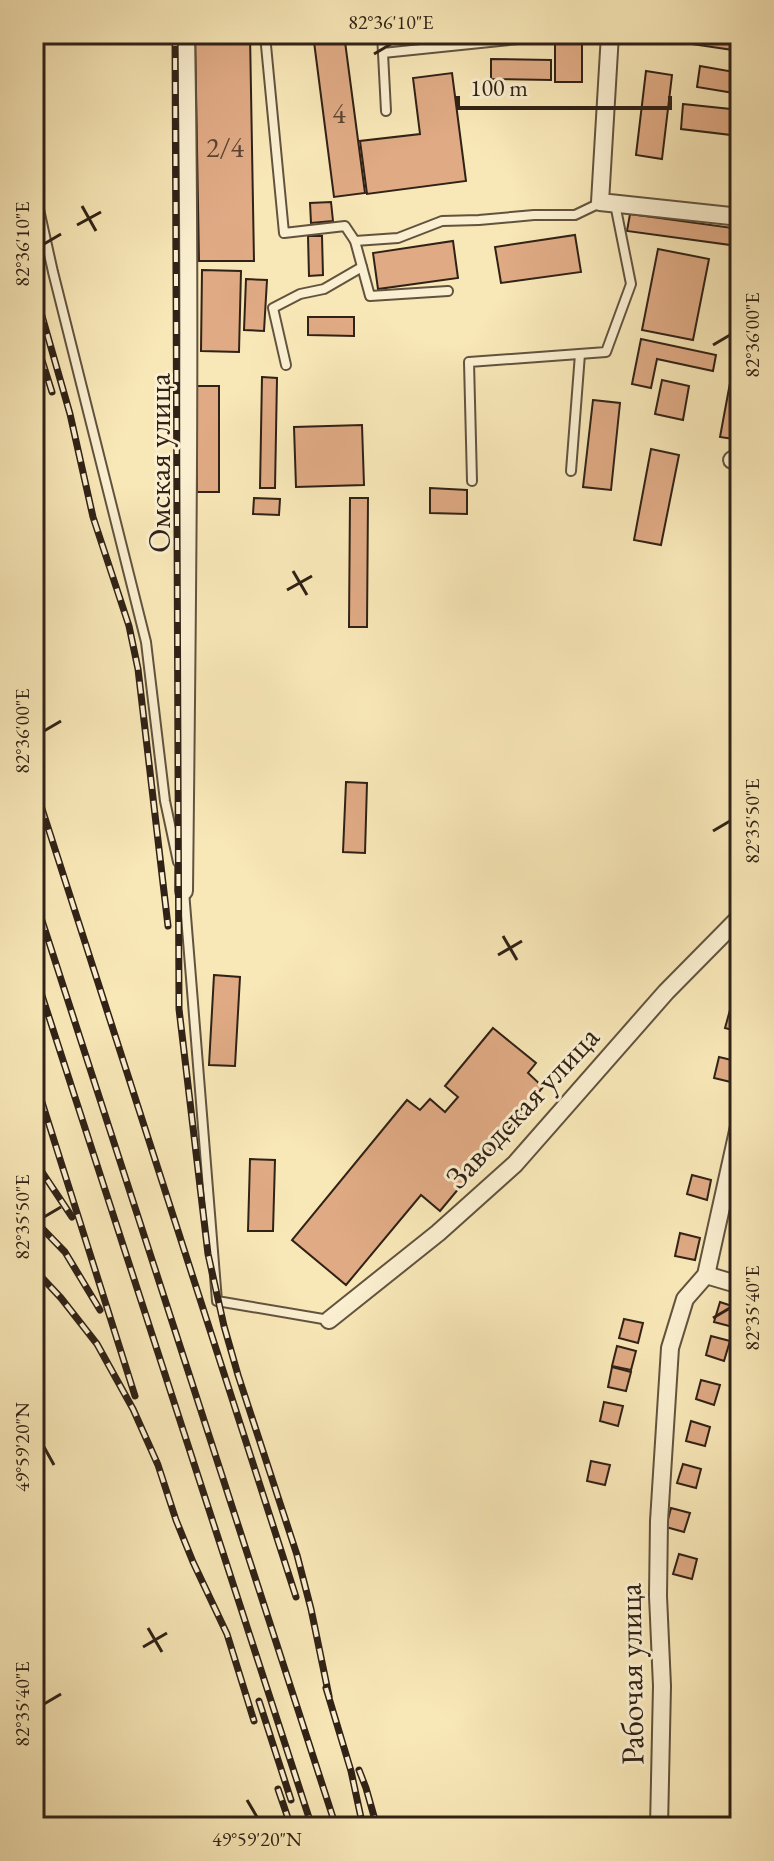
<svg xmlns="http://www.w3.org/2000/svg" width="774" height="1861" viewBox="0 0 774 1861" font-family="'EB Garamond',serif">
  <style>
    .building { fill: #dfaa84; stroke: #302216; stroke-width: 2 }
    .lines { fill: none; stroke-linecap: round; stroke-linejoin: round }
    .service-casing { stroke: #62533e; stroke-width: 12 }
    .minor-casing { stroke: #62533e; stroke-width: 20 }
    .service { stroke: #faefd0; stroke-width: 8 }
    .minor { stroke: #faefd0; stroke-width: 16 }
    .rail-casing { stroke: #302216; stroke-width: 7 }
    .rail { stroke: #faefd0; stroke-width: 4; stroke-dasharray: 12; stroke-linecap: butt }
    .ticks { fill: none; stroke: #302216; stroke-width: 3 }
    .labels { text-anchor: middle; stroke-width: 6; stroke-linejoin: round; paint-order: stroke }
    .number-label { font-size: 28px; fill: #5c4432 }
    .street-label { font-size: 32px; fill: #302216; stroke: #faefd0 }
    .neatline { fill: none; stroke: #302216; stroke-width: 3 }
    .ticks-label { font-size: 20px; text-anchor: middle; fill: #302216 }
  </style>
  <rect width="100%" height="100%" fill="#f8e7b7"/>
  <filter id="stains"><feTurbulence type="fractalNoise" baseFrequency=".0025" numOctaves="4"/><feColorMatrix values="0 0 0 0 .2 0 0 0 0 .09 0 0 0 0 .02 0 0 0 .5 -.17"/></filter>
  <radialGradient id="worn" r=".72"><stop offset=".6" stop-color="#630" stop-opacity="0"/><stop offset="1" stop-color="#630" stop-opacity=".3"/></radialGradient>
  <!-- building -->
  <g class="building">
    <polygon points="195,34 250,34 254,261 199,261"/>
    <polygon points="313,34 344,34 365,193 334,197"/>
    <rect x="555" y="34" width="27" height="48"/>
    <polygon points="692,34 740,34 740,51 691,44"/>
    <polygon points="491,59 551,60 551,80 491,79"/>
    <polygon points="700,66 740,73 740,94 697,87"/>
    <polygon points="646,71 672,75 662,159 636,155"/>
    <polygon points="452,73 466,181 367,194 360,141 420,134 413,78"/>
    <polygon points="683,104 740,110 740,136 681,129"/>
    <polygon points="331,202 333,221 311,223 310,203"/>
    <polygon points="630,214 740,229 738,246 627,231"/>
    <polygon points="575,235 581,272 501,283 495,247"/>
    <polygon points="308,236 322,236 323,275 309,276"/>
    <polygon points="453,241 458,278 378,289 373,253"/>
    <polygon points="658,249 709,259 693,340 642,330"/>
    <polygon points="202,270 241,271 239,352 201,351"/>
    <polygon points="246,279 267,280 264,331 244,330"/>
    <polygon points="308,317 354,317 354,336 308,335"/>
    <polygon points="740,329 740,440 720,437"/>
    <polygon points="641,339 716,355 713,371 657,359 651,388 632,384"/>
    <polygon points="262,377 277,378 275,488 260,488"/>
    <polygon points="662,380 689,386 683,420 655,414"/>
    <rect x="197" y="386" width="22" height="106"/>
    <polygon points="593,400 620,403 611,490 583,487"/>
    <polygon points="362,425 364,485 296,487 294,427"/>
    <polygon points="651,449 679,455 661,545 634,540"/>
    <polygon points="430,488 467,490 467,514 430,513"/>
    <polygon points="254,498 280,499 279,515 253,514"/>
    <polygon points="350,498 368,498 367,627 349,627"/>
    <polygon points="346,782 367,783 365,853 343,852"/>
    <polygon points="214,975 240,977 235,1066 209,1065"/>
    <polygon points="730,1010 740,1013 740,1032 725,1028"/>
    <polygon points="493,1028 536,1063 528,1073 543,1087 440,1211 421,1195 346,1285 292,1240 407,1100 420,1110 430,1099 445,1112 458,1097 445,1086"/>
    <polygon points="719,1057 740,1062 735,1083 714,1078"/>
    <polygon points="250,1159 275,1160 273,1231 248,1231"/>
    <polygon points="692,1175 711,1180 707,1200 687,1194"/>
    <polygon points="680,1233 700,1238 695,1260 675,1256"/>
    <polygon points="720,1302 738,1308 733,1327 714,1322"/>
    <polygon points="624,1319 643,1323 638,1343 619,1338"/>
    <polygon points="711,1336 730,1341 724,1361 706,1355"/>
    <polygon points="617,1346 636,1351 631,1370 612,1366"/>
    <polygon points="612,1367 631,1372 626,1391 608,1387"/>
    <polygon points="701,1380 720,1385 714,1405 696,1399"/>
    <polygon points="604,1402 623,1406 618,1426 600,1421"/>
    <polygon points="691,1421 710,1427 705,1446 686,1441"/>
    <polygon points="591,1461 610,1465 605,1485 587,1481"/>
    <polygon points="683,1464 701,1469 696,1488 677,1483"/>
    <polygon points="671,1508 690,1513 684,1532 666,1527"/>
    <polygon points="679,1554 697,1559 692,1579 673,1574"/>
  </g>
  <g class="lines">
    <defs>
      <g id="service">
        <polyline points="382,34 386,111"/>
        <polyline points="265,35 284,233 345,226 355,241"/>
        <polyline points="383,53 528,38"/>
        <polyline points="34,187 53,272 146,642 165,801 178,862"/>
        <polyline points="448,291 370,296 355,241 398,238 442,221 479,220 534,215 575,215 600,203"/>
        <polyline points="286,365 273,308 300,294 324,289 362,267"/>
        <polyline points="571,471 580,354"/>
        <polyline points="472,481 469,362 606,352 631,284 615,204"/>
        <polyline points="184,891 217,1301 329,1320"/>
      </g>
      <g id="minor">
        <polyline points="610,34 600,202 740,217"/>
        <polyline points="732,460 740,462"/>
        <path d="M 184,891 C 187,606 191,320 186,34"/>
        <polyline points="706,1275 740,1285"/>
        <polyline points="329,1320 438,1233 515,1164 666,992 740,917"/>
        <polyline points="659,1827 662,1686 658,1596 659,1521 670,1348 685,1299 706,1275 740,1122"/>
      </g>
    </defs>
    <!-- service casing -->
    <use href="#service" class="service-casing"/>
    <!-- minor casing -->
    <use href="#minor" class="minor-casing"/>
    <!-- service -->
    <use href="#service" class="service"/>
    <!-- minor -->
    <use href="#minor" class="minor"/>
    <defs>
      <g id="rail">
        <polyline points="175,34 179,1009 208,1254 224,1326 238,1375 297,1555 311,1609 329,1696"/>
        <polyline points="34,288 70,414 93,517 129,626 138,669 168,926"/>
        <polyline points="34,335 52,392"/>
        <polyline points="34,784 296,1597"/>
        <polyline points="34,896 336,1827"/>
        <polyline points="34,971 312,1827"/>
        <polyline points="34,1077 135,1396"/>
        <polyline points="34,1160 72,1217"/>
        <polyline points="34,1220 65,1252 100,1310"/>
        <polyline points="34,1269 61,1298 97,1344 133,1409 158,1465 176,1520 193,1562 227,1634 254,1721"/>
        <polyline points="326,1688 351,1771 363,1827"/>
        <polyline points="259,1701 291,1800"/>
        <polyline points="359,1770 366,1788 377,1827"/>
        <polyline points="278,1789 291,1827"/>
      </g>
    </defs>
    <!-- rail casing -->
    <use href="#rail" class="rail-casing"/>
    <!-- rail -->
    <use href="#rail" class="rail"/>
  </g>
  <!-- ticks -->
  <path class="ticks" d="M 374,54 L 391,44M 82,206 L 96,231M 77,225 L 101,212M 44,244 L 61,234M 713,345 L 730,335M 293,571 L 307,595M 287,590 L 312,576M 44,731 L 61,721M 713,831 L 730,821M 503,936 L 517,960M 498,955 L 522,941M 44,1217 L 61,1207M 713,1318 L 730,1308M 44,1447 L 54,1465M 148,1628 L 162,1652M 143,1647 L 167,1633M 44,1704 L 61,1694M 247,1800 L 257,1817"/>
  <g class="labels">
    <!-- number labels -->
    <g class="number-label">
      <text x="339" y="123">4</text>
      <text x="225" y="157">2/4</text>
    </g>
    <!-- street labels -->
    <g class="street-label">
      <text transform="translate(159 463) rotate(-90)" y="11">Омская улица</text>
      <text transform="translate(522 1107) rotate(-47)" y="11">Заводская улица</text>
      <text transform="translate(631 1674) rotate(-91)" y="11">Рабочая улица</text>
    </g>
  </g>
  <!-- margin -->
  <rect width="774" height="1861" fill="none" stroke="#f8e7b7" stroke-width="88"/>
  <!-- scale -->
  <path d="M458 96v12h212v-12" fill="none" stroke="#302216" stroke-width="4"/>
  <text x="470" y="96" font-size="24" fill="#302216" stroke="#faefd0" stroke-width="6" paint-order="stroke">100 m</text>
  <rect x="44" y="44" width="686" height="1773" class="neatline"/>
  <g class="ticks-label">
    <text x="391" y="29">82°36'10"E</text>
    <text transform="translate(22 244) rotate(-90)" y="7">82°36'10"E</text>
    <text transform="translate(752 335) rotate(-90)" y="7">82°36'00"E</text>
    <text transform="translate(22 731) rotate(-90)" y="7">82°36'00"E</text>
    <text transform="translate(752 821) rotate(-90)" y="7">82°35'50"E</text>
    <text transform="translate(22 1217) rotate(-90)" y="7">82°35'50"E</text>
    <text transform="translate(752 1308) rotate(-90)" y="7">82°35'40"E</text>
    <text transform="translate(22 1447) rotate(-90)" y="7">49°59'20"N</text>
    <text transform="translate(22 1704) rotate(-90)" y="7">82°35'40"E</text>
    <text x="257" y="1846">49°59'20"N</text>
  </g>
  <rect width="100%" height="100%" filter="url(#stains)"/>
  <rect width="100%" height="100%" fill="url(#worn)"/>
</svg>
